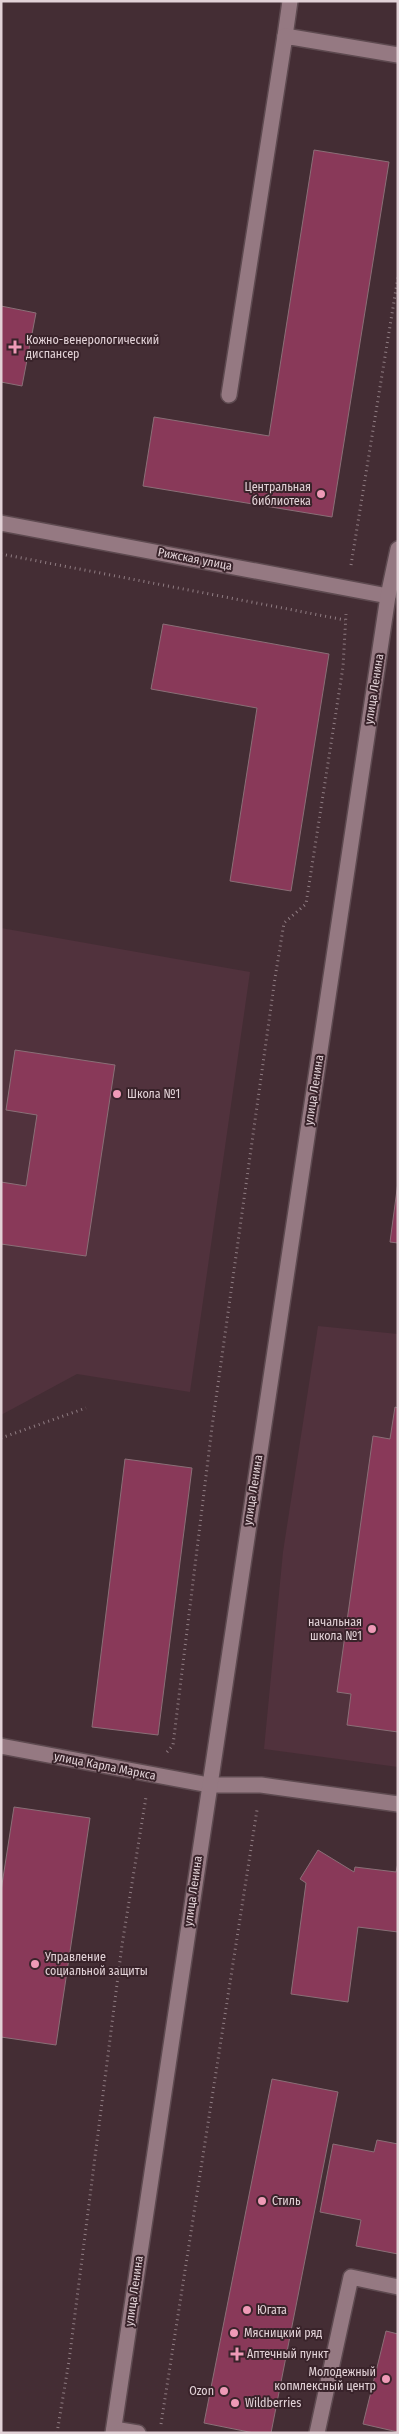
<svg xmlns="http://www.w3.org/2000/svg" width="399" height="2434" viewBox="0 0 399 2434" font-family="'Fira Sans Condensed',sans-serif">
  <style>
    .built { fill: #51323d }
    .building { fill: #893959; stroke: #8a6f77 }
    .lines { fill: none; stroke-linecap: round; stroke-linejoin: round }
    .lane-casing { stroke: #5e4a50; stroke-width: 18 }
    .street-casing { stroke: #5e4a50; stroke-width: 18 }
    .secondary-casing { stroke: #5e4a50; stroke-width: 18 }
    .path { stroke: #907d83; stroke-width: 3; stroke-dasharray: 1 4; stroke-linecap: butt }
    .lane { stroke: #957982; stroke-width: 15 }
    .street { stroke: #957982; stroke-width: 15 }
    .secondary { stroke: #957982; stroke-width: 15 }
    .poi-dot { fill: #ef9ab7; stroke: #39232a; stroke-width: 2 }
    .labels { text-anchor: middle; stroke-width: 4; stroke-linejoin: round; paint-order: stroke }
    .poi-label { font-size: 12px; fill: #e2d2d7; stroke: #39232a; text-anchor: start }
    .street-label { font-size: 12px; fill: #e2d2d7; stroke: #39232a }
  </style>
  <rect width="100%" height="100%" fill="#442d34"/>
  <!-- built -->
  <g class="built">
    <polygon points="1,928 250,972 190,1392 77,1374 1,1415"/>
    <polygon points="318,1326 398,1334 398,1767 264,1749 283,1552"/>
  </g>
  <!-- building -->
  <g class="building">
    <polygon points="314,150 389,162 332,517 143,486 154,417 269,436"/>
    <polygon points="1,306 36,313 22,386 1,382"/>
    <polygon points="163,624 329,654 291,891 230,881 257,708 151,689"/>
    <polygon points="15,1050 115,1065 86,1256 1,1244 1,1182 26,1186 37,1115 6,1110"/>
    <polygon points="398,1182 398,1243 390,1242"/>
    <polygon points="395,1407 398,1408 398,1732 347,1725 351,1694 337,1692 373,1436 390,1439"/>
    <polygon points="125,1459 192,1468 158,1735 92,1727"/>
    <polygon points="14,1807 90,1818 56,2045 1,2037 1,1891"/>
    <polygon points="318,1850 354,1872 355,1867 396,1872 398,1863 398,1932 358,1927 348,2002 291,1994 306,1883 300,1879"/>
    <polygon points="272,2079 338,2092 271,2433 254,2433 204,2423"/>
    <polygon points="377,2140 398,2144 398,2254 356,2246 361,2220 320,2212 333,2144 374,2152"/>
    <polygon points="386,2331 398,2334 398,2432 363,2424"/>
  </g>
  <g class="lines">
    <defs>
      <g id="lane">
        <polyline points="285,36 290,1"/>
        <polyline points="229,395 285,36 398,55"/>
        <polyline points="209,1785 261,1785 398,1804"/>
        <polyline points="114,2429 138,2433"/>
        <polyline points="317,2433 351,2277 398,2287"/>
      </g>
      <g id="street">
        <polyline points="1,523 388,596"/>
        <polyline points="1,1746 209,1785"/>
      </g>
      <polyline id="secondary" points="113,2433 388,596 398,549"/>
    </defs>
    <!-- lane casing -->
    <use href="#lane" class="lane-casing"/>
    <!-- street casing -->
    <use href="#street" class="street-casing"/>
    <!-- secondary casing -->
    <use href="#secondary" class="secondary-casing"/>
    <!-- path -->
    <g class="path">
      <polyline points="1,554 345,620"/>
      <polyline points="351,565 398,277"/>
      <polyline points="1,1438 86,1408"/>
      <polyline points="167,1752 173,1745 212,1427 275,978 284,923 306,904 343,667 346,614"/>
      <polyline points="161,2424 257,1810"/>
      <polyline points="57,2433 69,2361 122,1945 146,1797"/>
    </g>
    <!-- lane -->
    <use href="#lane" class="lane"/>
    <!-- street -->
    <use href="#street" class="street"/>
    <!-- secondary -->
    <use href="#secondary" class="secondary"/>
  </g>
  <!-- markers -->
  <g class="poi-dot">
    <path d="M12.5 339.5h5v5h5v5h-5v5h-5v-5h-5v-5h5z"/>
    <circle cx="321" cy="494" r="5"/>
    <circle cx="117" cy="1094" r="5"/>
    <circle cx="372" cy="1629" r="5"/>
    <circle cx="35" cy="1964" r="5"/>
    <circle cx="262" cy="2201" r="5"/>
    <circle cx="247" cy="2310" r="5"/>
    <circle cx="234" cy="2333" r="5"/>
    <path d="M234.5 2346.5h5v5h5v5h-5v5h-5v-5h-5v-5h5z"/>
    <circle cx="386" cy="2379" r="5"/>
    <circle cx="224" cy="2391" r="5"/>
    <circle cx="235" cy="2403" r="5"/>
  </g>
  <g class="labels">
    <!-- poi labels -->
    <g class="poi-label">
      <text x="26" y="344">Кожно-венерологический<tspan x="26" dy="14">диспансер</tspan></text>
      <text x="311" y="491" text-anchor="end">Центральная<tspan x="311" dy="14">библиотека</tspan></text>
      <text x="127" y="1098">Школа №1</text>
      <text x="362" y="1626" text-anchor="end">начальная<tspan x="362" dy="14">школа №1</tspan></text>
      <text x="45" y="1961">Управление<tspan x="45" dy="14">социальной защиты</tspan></text>
      <text x="272" y="2205">Стиль</text>
      <text x="257" y="2314">Югата</text>
      <text x="244" y="2337">Мясницкий ряд</text>
      <text x="247" y="2358">Аптечный пункт</text>
      <text x="376" y="2376" text-anchor="end">Молодежный<tspan x="376" dy="14">копмлексный центр</tspan></text>
      <text x="214" y="2395" text-anchor="end">Ozon</text>
      <text x="245" y="2407">Wildberries</text>
    </g>
    <!-- street labels -->
    <g class="street-label">
      <text transform="translate(195 559) rotate(11)" y="4">Рижская улица</text>
      <text transform="translate(374 689) rotate(-81)" y="4">улица Ленина</text>
      <text transform="translate(314 1090) rotate(-81)" y="4">улица Ленина</text>
      <text transform="translate(253 1490) rotate(-81)" y="4">улица Ленина</text>
      <text transform="translate(105 1766) rotate(11)" y="4">улица Карла Маркса</text>
      <text transform="translate(193 1891) rotate(-82)" y="4">улица Ленина</text>
      <text transform="translate(134 2291) rotate(-82)" y="4">улица Ленина</text>
    </g>
  </g>
  <!-- border -->
  <rect width="399" height="2434" fill="none" stroke="#e2d2d7" stroke-width="5"/>
</svg>
